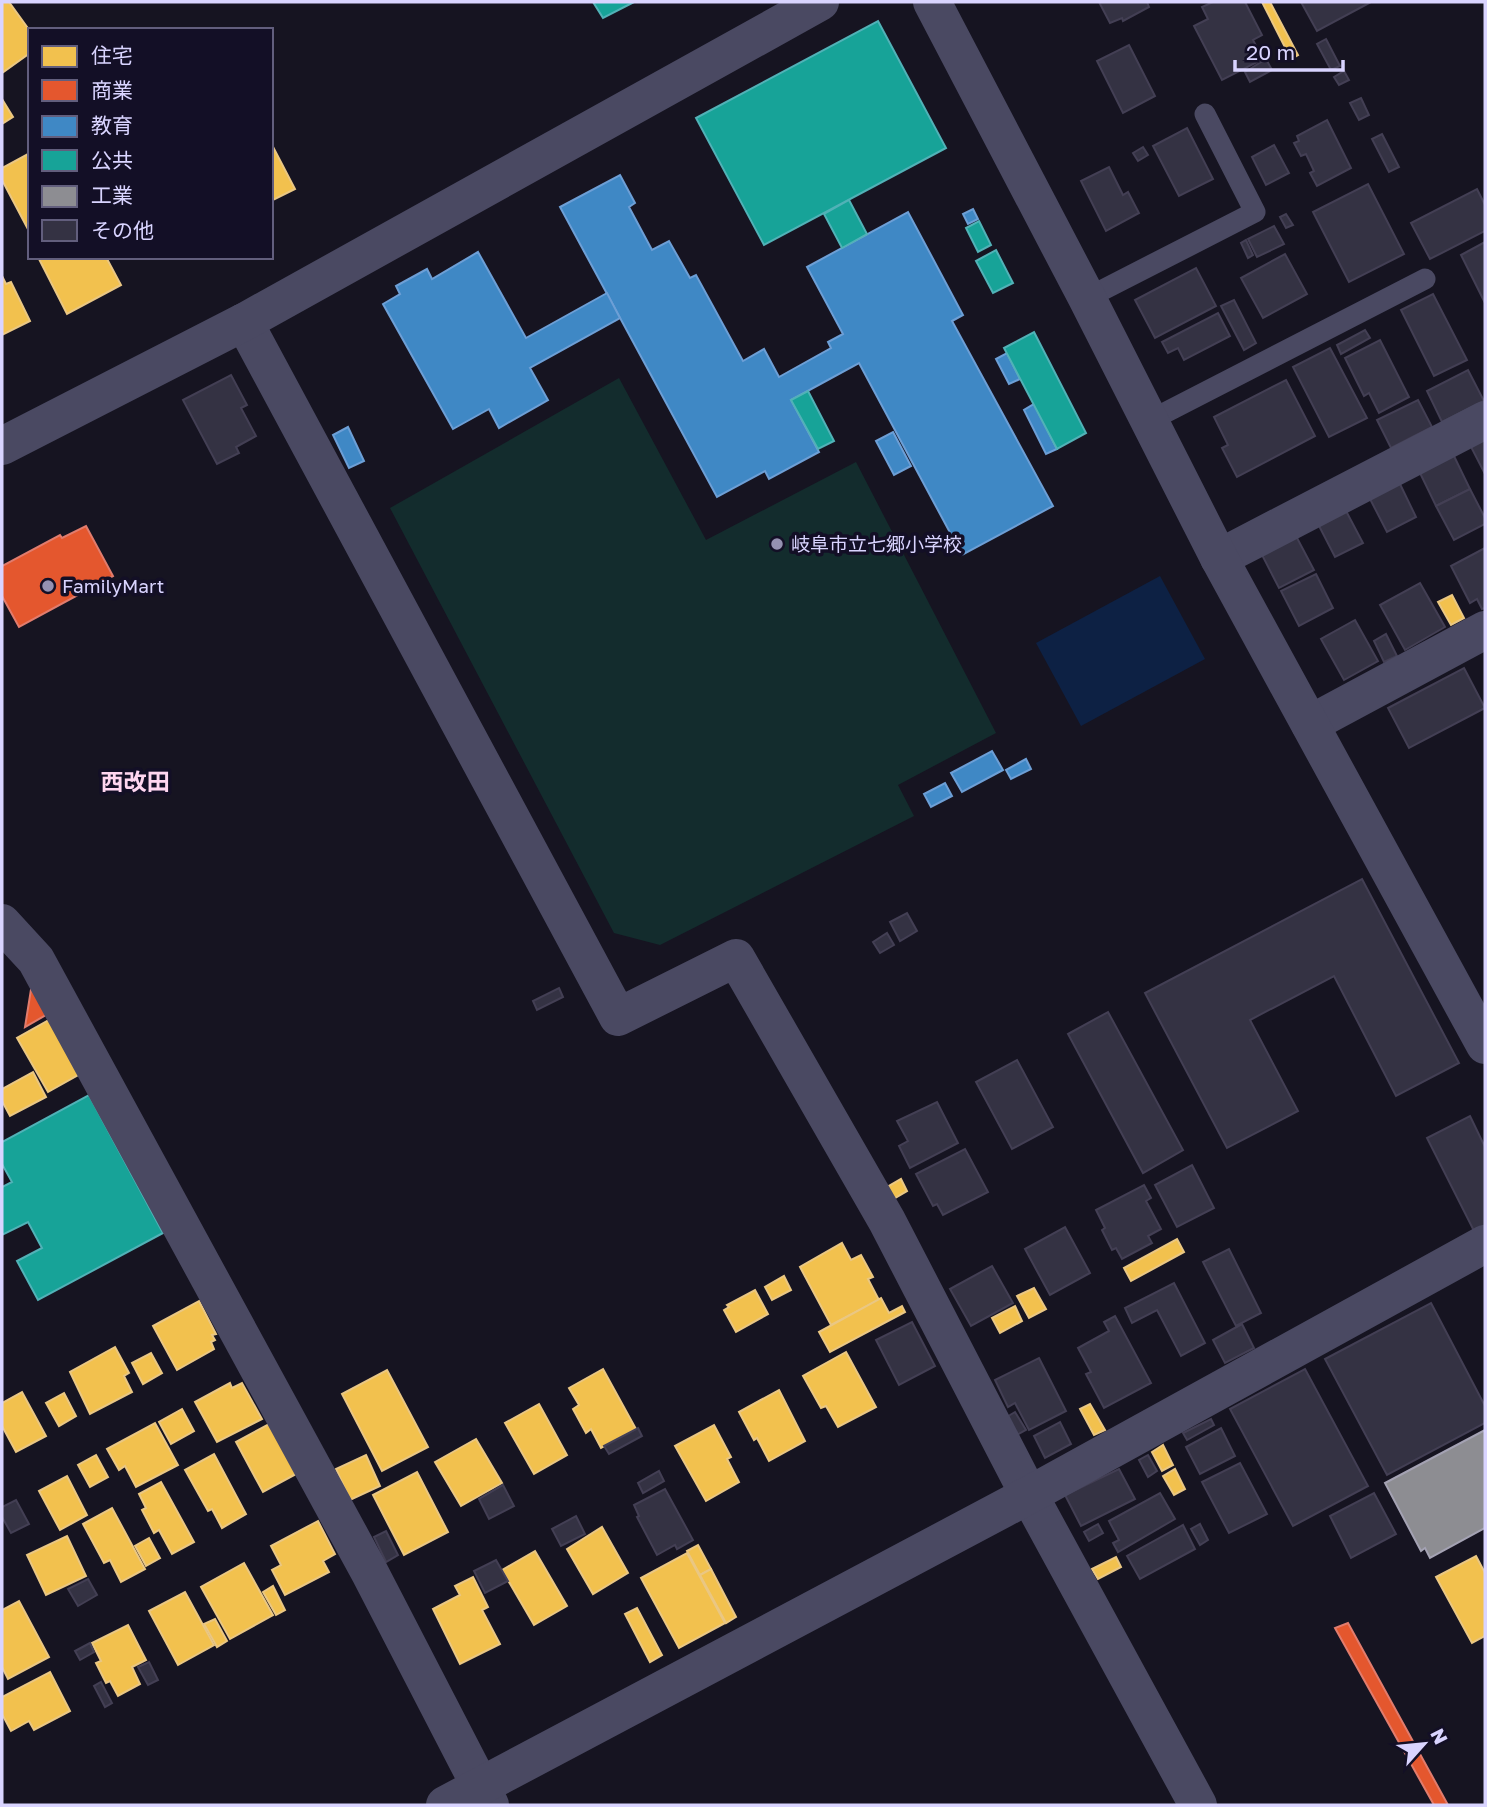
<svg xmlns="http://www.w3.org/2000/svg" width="1487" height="1807" viewBox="0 0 1487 1807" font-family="'Golos Text','Noto Sans JP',sans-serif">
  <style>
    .green { fill: #132c2d }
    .water { fill: #0d2144 }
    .homes { fill: #f2c14e; stroke: #eac783; stroke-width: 2 }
    .shops { fill: #e4572e; stroke: #e17c6d; stroke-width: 2 }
    .schools { fill: #3f88c5; stroke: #6d9fd6; stroke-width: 2 }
    .public { fill: #17a398; stroke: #51b2b7; stroke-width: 2 }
    .industry { fill: #8d8d92; stroke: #a4a2b3; stroke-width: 2 }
    .building { fill: #343243; stroke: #433f54; stroke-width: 2 }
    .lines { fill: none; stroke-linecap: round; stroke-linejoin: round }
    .service { stroke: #4a4962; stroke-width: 21 }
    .minor { stroke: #4a4962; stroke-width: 38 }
    .tertiary { stroke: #4a4962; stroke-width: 38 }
    .poi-dot { fill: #9591b1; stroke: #130f26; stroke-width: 2.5 }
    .labels { text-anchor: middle; stroke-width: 7; stroke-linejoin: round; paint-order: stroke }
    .poi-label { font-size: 19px; fill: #d9d4ff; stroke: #130f26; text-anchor: start }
    .quarter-label { font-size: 23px; font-weight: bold; fill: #ffd6f0; stroke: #130f26 }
  </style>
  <rect width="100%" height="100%" fill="#161421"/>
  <!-- green -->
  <polygon class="green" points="619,378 706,540 856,462 996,733 898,785 914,816 660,945 614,933 390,508"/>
  <!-- water -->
  <polygon class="water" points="1160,576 1205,659 1081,726 1036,643"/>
  <!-- homes -->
  <g class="homes">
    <polygon points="2,2 9,2 30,31 30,53 2,73"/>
    <polygon points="1262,2 1270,2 1298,55 1291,59"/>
    <polygon points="2,99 13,117 2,124"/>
    <polygon points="271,143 295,189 271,201"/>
    <polygon points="30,153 30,233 2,180 2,168"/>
    <polygon points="38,257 106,257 121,285 67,314"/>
    <polygon points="2,276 6,284 11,282 30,321 2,335"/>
    <polygon points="1452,595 1464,618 1451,625 1438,602"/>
    <polygon points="56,1016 87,1070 48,1092 17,1038"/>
    <polygon points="33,1072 46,1097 10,1116 2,1101 2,1089"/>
    <polygon points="901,1179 907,1191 888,1202 882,1190"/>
    <polygon points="1177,1239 1184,1252 1131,1281 1124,1268"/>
    <polygon points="842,1243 851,1260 861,1255 873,1277 868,1279 879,1300 831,1325 800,1267"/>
    <polygon points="784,1276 791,1290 772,1300 765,1287"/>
    <polygon points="1034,1288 1046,1309 1029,1318 1017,1296"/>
    <polygon points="755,1290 768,1314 736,1332 724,1310 729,1307 727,1305"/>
    <polygon points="881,1298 889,1313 902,1306 905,1312 830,1352 819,1332"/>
    <polygon points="199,1301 216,1334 212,1335 215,1340 211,1342 214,1349 177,1370 153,1326"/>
    <polygon points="1015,1306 1022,1321 1000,1333 992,1318"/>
    <polygon points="115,1347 129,1373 124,1376 132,1392 90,1414 70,1372"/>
    <polygon points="846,1352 876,1407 838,1427 826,1406 821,1408 803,1376"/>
    <polygon points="151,1353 162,1373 143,1384 132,1363"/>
    <polygon points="603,1369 636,1429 601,1448 591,1429 586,1433 573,1409 579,1405 569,1388"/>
    <polygon points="387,1370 428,1447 382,1471 342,1394"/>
    <polygon points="230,1383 232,1388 242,1383 262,1419 217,1442 195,1402"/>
    <polygon points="779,1390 805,1441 769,1461 757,1438 754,1440 739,1412"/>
    <polygon points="22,1392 46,1436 16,1452 2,1426 2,1403"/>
    <polygon points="64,1393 76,1416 59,1426 46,1403"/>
    <polygon points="539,1404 567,1455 534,1474 505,1423"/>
    <polygon points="1090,1404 1105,1430 1094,1435 1080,1409"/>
    <polygon points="182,1409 194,1431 171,1444 159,1422"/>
    <polygon points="155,1423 178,1465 136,1487 125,1466 119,1470 107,1449"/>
    <polygon points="269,1424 296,1474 263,1492 236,1442"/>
    <polygon points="714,1425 731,1457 727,1459 739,1482 706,1501 675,1446"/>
    <polygon points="476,1439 502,1483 461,1506 435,1462"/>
    <polygon points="1163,1445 1173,1465 1162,1471 1152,1452"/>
    <polygon points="214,1454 246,1514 222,1528 212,1509 208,1511 185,1470"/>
    <polygon points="96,1455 108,1477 90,1487 78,1465"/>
    <polygon points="366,1455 380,1486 350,1500 336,1469"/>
    <polygon points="1175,1469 1185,1489 1174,1495 1163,1476"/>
    <polygon points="417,1472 448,1532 404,1555 373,1495"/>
    <polygon points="67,1476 87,1515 60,1530 39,1491"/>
    <polygon points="161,1482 194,1542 172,1554 159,1530 154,1533 142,1510 146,1508 139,1494"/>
    <polygon points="112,1508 145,1569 121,1582 110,1560 104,1563 83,1524"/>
    <polygon points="318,1521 335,1554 323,1561 329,1572 285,1595 272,1570 281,1565 271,1546"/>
    <polygon points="602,1527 628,1573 593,1594 567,1549"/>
    <polygon points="67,1536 86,1576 46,1595 27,1555"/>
    <polygon points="149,1538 160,1558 146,1566 135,1546"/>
    <polygon points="698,1545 711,1569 700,1575 687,1551"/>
    <polygon points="535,1551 567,1606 534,1625 502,1570"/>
    <polygon points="687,1553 725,1623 679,1648 641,1578"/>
    <polygon points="1476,1556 1485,1573 1485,1636 1472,1643 1436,1577"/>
    <polygon points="1116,1557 1121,1567 1098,1579 1092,1569"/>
    <polygon points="244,1563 273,1615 230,1639 201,1587"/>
    <polygon points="711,1569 736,1617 726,1623 700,1575"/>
    <polygon points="473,1577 488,1607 482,1610 500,1644 460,1664 433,1609 460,1595 455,1586"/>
    <polygon points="273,1586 285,1610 276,1615 263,1592"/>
    <polygon points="185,1592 214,1645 178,1665 149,1611"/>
    <polygon points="19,1601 49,1657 8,1679 2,1667 2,1610"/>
    <polygon points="637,1608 662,1655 650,1662 625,1614"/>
    <polygon points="215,1619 227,1641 217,1647 204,1624"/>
    <polygon points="128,1625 146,1660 132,1667 140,1684 118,1696 110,1681 106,1683 96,1663 101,1661 92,1643"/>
    <polygon points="50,1672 70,1711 34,1730 29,1721 11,1731 2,1714 2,1697"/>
  </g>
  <!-- shops -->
  <g class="shops">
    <polygon points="86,526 113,576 19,627 2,596 2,566 60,535 62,538"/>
    <polygon points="33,977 53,1011 25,1027"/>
    <polygon points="1348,1623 1448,1805 1434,1805 1335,1628"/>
  </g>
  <!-- schools -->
  <g class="schools">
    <polygon points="620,175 635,203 629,207 652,250 669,241 690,278 696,275 743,361 764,349 779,377 831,348 828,342 843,334 807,267 908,212 963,315 952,321 1053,506 962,555 859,363 791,400 819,452 769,479 765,471 717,497 560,207"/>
    <polygon points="973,209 978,219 968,224 963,214"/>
    <polygon points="478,252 526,338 607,293 620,318 530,368 548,400 499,428 489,409 453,429 383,304 400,294 396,286 427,269 432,279"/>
    <polygon points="1007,353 1020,379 1009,384 996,359"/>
    <polygon points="1034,404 1057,449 1046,454 1024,410"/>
    <polygon points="348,427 364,461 349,468 333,435"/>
    <polygon points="893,432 911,466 894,475 876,441"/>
    <polygon points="992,751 1003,770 962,792 951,773"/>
    <polygon points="1026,759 1031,769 1011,779 1006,770"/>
    <polygon points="945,783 952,796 931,807 924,794"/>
  </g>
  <!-- public -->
  <g class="public">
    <polygon points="593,2 634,2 603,18"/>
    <polygon points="878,21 946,148 764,245 696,118"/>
    <polygon points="849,200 867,234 842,248 824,214"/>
    <polygon points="979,221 991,245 978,252 966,228"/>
    <polygon points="996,250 1013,283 993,293 976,261"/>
    <polygon points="1034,332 1086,433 1057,449 1004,348"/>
    <polygon points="808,391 834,441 818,449 791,400"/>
    <polygon points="89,1095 163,1233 38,1300 17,1261 42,1248 28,1222 2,1235 2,1187 12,1182 2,1164 2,1142"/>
  </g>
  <!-- industry -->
  <polygon class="industry" points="1485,1430 1485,1528 1430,1558 1425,1548 1421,1551 1385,1483"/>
  <!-- building -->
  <g class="building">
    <polygon points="1099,2 1147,2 1149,7 1123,21 1122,18 1110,23"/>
    <polygon points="1213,2 1245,2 1262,35 1253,40 1263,59 1222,80 1194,26 1208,19 1202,7"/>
    <polygon points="1301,2 1371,2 1317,31"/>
    <polygon points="1326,39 1340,66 1331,70 1317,44"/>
    <polygon points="1129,45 1155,96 1123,113 1097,61"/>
    <polygon points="1266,59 1272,70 1250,82 1245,72"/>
    <polygon points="1344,71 1349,80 1339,85 1334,77"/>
    <polygon points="1361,98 1369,115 1359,120 1350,103"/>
    <polygon points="1327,120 1351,168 1317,186 1310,173 1314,171 1306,154 1301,156 1294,143 1299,141 1297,136"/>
    <polygon points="1187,128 1213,179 1179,196 1153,146"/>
    <polygon points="1382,134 1399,167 1389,172 1372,139"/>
    <polygon points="1274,145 1289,173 1266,185 1252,157"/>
    <polygon points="1143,147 1148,155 1138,161 1133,153"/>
    <polygon points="1109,167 1123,195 1128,192 1139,213 1106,231 1081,181"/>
    <polygon points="1368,184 1404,254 1349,282 1313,212"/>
    <polygon points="1477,189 1485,205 1485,231 1430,259 1411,223"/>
    <polygon points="1286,214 1293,225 1286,228 1280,217"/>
    <polygon points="1274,226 1284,244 1257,257 1248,239"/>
    <polygon points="1246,240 1253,255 1248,258 1241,243"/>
    <polygon points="1485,242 1485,303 1461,255"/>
    <polygon points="1285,254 1307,294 1263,318 1241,278"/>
    <polygon points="1196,268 1216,306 1155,338 1135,300"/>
    <polygon points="1433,294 1467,360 1434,376 1401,310"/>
    <polygon points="1234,300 1256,343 1244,350 1221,306"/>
    <polygon points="1218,313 1230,336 1184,360 1178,348 1168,353 1162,342"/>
    <polygon points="1365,330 1370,338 1341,354 1337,345"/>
    <polygon points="1380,340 1409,397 1379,413 1369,393 1364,396 1345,358"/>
    <polygon points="1330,348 1367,418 1329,437 1293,367"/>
    <polygon points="1468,370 1484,401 1442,422 1427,391"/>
    <polygon points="231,375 247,405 241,408 256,436 236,447 239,453 217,464 183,400"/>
    <polygon points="1286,380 1315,436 1237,477 1222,448 1228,445 1214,417"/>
    <polygon points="1418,400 1432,427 1391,448 1377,420"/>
    <polygon points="1485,434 1485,474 1469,443"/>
    <polygon points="1453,454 1470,489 1436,506 1419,471"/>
    <polygon points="1399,482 1416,517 1387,532 1369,497"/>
    <polygon points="1470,489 1485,518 1485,524 1454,540 1436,506"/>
    <polygon points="1345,509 1363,543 1335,557 1318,524"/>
    <polygon points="1296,536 1314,570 1279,588 1261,553"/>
    <polygon points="1485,548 1485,608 1482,609 1477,599 1470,603 1451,566"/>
    <polygon points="1316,574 1333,608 1299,626 1281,591"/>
    <polygon points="1420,583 1445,627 1405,650 1380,605"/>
    <polygon points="1355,620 1378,661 1344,680 1321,639"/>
    <polygon points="1386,634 1397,656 1384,662 1374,641"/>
    <polygon points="1464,668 1485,708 1409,748 1388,708"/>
    <polygon points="1362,879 1459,1063 1396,1096 1334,976 1250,1020 1298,1111 1227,1148 1145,993"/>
    <polygon points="907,913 917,931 900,941 890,922"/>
    <polygon points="887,933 894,945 880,953 873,942"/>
    <polygon points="559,988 563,997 537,1010 533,1001"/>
    <polygon points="1108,1012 1183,1150 1143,1173 1068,1034"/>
    <polygon points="1017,1060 1053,1127 1012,1149 976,1082"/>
    <polygon points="937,1102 958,1143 910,1168 899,1146 908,1141 897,1121"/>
    <polygon points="1470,1116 1485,1147 1485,1225 1474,1231 1427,1138"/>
    <polygon points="965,1149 988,1192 943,1215 937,1204 933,1206 916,1174"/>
    <polygon points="1192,1165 1214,1208 1177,1227 1155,1185"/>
    <polygon points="1144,1185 1151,1198 1146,1201 1161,1229 1148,1236 1152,1243 1122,1259 1116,1248 1112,1250 1102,1230 1105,1228 1096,1210"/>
    <polygon points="1065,1227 1090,1273 1050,1295 1025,1249"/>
    <polygon points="1229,1249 1261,1313 1236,1326 1203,1262"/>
    <polygon points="992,1266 1013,1303 971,1326 950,1289"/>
    <polygon points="1174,1283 1205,1343 1181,1356 1157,1310 1132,1323 1125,1308"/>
    <polygon points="1431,1303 1485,1406 1485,1423 1387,1475 1325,1359"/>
    <polygon points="1115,1316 1151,1383 1104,1408 1086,1374 1091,1372 1078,1348 1109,1331 1104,1322"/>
    <polygon points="912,1322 935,1366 899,1385 876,1340"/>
    <polygon points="1242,1324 1254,1348 1225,1363 1213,1340"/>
    <polygon points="1039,1358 1066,1411 1029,1430 1015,1403 1008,1407 995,1380"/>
    <polygon points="1305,1369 1368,1486 1293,1526 1230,1409"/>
    <polygon points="1015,1412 1026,1430 1015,1436 1005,1418"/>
    <polygon points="1211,1419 1214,1425 1187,1440 1183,1433"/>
    <polygon points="1060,1422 1071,1444 1045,1458 1034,1436"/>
    <polygon points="638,1428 642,1436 609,1454 604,1446"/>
    <polygon points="1221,1428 1235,1456 1200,1474 1186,1447"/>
    <polygon points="1148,1455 1157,1471 1148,1477 1139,1460"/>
    <polygon points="1240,1463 1267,1514 1229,1533 1202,1482"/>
    <polygon points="1119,1469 1135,1499 1081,1526 1065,1495"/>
    <polygon points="659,1471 664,1481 643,1493 638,1483"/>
    <polygon points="503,1485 514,1506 489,1519 479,1499"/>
    <polygon points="665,1489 693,1540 677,1549 675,1545 657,1555 637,1517 639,1516 634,1505"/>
    <polygon points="1160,1493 1175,1519 1118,1552 1113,1543 1119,1540 1109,1521"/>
    <polygon points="1374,1493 1396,1534 1351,1558 1330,1516"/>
    <polygon points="16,1500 29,1524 11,1533 2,1517 2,1507"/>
    <polygon points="576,1516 585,1534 561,1546 552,1529"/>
    <polygon points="1098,1524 1103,1533 1089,1541 1084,1532"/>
    <polygon points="1200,1524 1208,1540 1200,1545 1191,1529"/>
    <polygon points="1183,1525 1195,1549 1140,1579 1127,1556"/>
    <polygon points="386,1531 398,1555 386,1562 374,1537"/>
    <polygon points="496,1560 508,1581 485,1593 474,1571"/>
    <polygon points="88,1579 97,1595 78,1606 68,1589"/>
    <polygon points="90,1643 94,1652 80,1660 75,1651"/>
    <polygon points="149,1662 158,1680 148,1685 138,1667"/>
    <polygon points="101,1682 112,1703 105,1707 94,1686"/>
  </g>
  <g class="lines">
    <!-- service -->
    <g class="service">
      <polyline points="1087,298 1255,212 1205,114"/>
      <polyline points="1149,421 1425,279"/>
    </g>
    <!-- minor -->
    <g class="minor">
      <polyline points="244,322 618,1017 736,958 887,1221 1029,1495 1198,1805"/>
      <polyline points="1219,558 1485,420"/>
      <polyline points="1310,724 1485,630"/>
      <polyline points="2,923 36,960 370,1573 490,1805"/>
    </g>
    <!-- tertiary -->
    <g class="tertiary">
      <polyline points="932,2 1087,298 1219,558 1485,1045"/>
      <polyline points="2,446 244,322 820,2"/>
      <polyline points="445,1805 1029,1495 1485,1244"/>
    </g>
  </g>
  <!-- markers -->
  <g class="poi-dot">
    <circle cx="777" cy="544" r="7"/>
    <circle cx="48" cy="586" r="7"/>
  </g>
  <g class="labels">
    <!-- poi labels -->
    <g class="poi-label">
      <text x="791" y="551">岐阜市立七郷小学校</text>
      <text x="62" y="593">FamilyMart</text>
    </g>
    <!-- quarter labels -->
    <g class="quarter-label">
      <text x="135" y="790">西改田</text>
    </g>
  </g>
  <!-- border -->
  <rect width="1487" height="1807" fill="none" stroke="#d9d4ff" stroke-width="7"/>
  <!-- legend -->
  <rect x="28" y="28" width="245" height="231" fill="#130f26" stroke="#625e7d" stroke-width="2"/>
  <rect x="42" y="46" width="35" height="21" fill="#f2c14e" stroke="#625e7d" stroke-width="2"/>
  <text x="91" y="63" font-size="21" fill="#d9d4ff">住宅</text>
  <rect x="42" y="80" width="35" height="21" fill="#e4572e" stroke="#625e7d" stroke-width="2"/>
  <text x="91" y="98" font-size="21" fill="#d9d4ff">商業</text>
  <rect x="42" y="116" width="35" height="21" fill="#3f88c5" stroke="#625e7d" stroke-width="2"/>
  <text x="91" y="133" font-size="21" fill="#d9d4ff">教育</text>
  <rect x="42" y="150" width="35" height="21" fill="#17a398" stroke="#625e7d" stroke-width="2"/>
  <text x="91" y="168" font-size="21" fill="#d9d4ff">公共</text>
  <rect x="42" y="186" width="35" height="21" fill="#8d8d92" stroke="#625e7d" stroke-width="2"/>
  <text x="91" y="203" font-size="21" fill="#d9d4ff">工業</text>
  <rect x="42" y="220" width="35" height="21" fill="#343243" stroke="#625e7d" stroke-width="2"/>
  <text x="91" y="238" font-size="21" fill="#d9d4ff">その他</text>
  <!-- north arrow -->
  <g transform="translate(1424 1744) rotate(63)" stroke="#130f26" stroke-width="5" paint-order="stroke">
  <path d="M0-5L12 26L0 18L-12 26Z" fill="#d9d4ff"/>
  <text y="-10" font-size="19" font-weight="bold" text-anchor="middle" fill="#d9d4ff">N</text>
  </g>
  <!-- scale -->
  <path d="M1235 60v10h108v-10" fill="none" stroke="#d9d4ff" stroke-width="3.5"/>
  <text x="1246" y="60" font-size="21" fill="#d9d4ff" stroke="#130f26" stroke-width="5" paint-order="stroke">20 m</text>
</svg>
